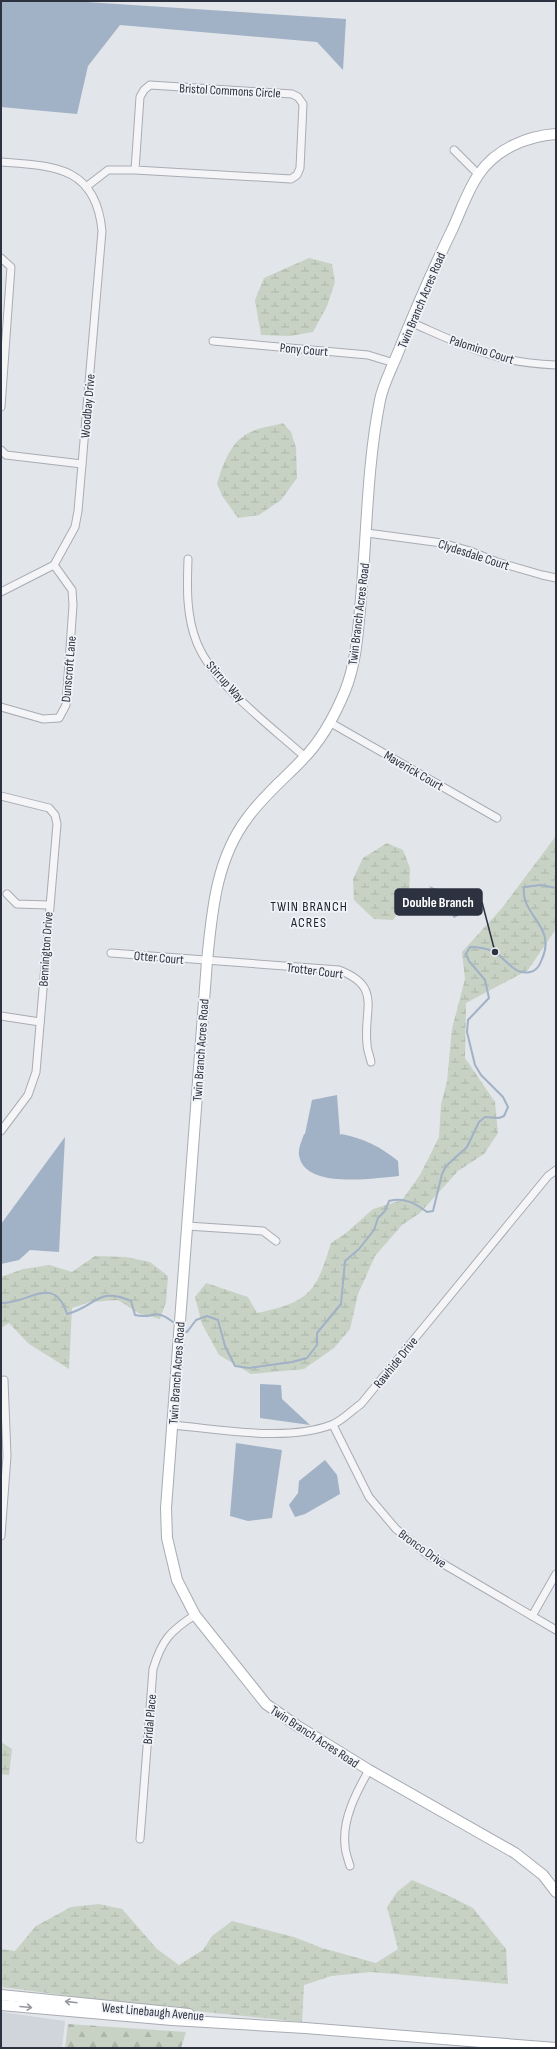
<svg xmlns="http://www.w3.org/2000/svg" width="557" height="2049" viewBox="0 0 557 2049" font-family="'Sofia Sans Condensed',sans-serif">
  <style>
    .built { fill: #d0d4db }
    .forest { fill: url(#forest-firs) }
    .wetland { fill: url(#wetland-marsh) }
    .water { fill: #a1b1c6 }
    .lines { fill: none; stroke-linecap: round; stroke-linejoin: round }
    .stream { stroke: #a1b1c6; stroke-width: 2 }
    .street-casing { stroke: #a8acb3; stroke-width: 9 }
    .secondary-casing { stroke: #a8acb3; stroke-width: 12 }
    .street { stroke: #f5f5f8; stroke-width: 7 }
    .secondary { stroke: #fff; stroke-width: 10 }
    .oneway { stroke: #9698a0 }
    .labels { text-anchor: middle; stroke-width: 3.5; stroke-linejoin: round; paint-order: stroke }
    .street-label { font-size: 13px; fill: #2c3240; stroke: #f2f3f7 }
    .neighbourhood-label { font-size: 14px; letter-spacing: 1px; fill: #1e2331; stroke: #f2f3f7 }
    .leader { fill: none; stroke: #2c3240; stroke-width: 1.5 }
    .callout-dot { fill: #2c3240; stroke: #f2f3f7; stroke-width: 1.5 }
    .callout { fill: #2c3240; stroke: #2c3240; stroke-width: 1.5 }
    .callout-label { font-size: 14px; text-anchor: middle; font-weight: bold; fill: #fff }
  </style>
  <defs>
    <pattern id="forest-firs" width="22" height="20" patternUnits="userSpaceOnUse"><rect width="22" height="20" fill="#c7d2c4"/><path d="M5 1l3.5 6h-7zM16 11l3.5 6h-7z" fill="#abb5a9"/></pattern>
    <pattern id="wetland-marsh" width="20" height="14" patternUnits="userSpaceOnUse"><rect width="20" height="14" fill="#c7d2c4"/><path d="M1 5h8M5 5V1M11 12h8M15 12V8" fill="none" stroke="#abb5a9"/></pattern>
  </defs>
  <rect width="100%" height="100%" fill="#e2e5e9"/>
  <!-- built -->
  <polygon class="built" points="1,2012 65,2021 62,2048 1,2048"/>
  <!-- forest -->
  <polygon class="forest" points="68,2024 186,2032 181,2048 65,2048"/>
  <!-- wetland -->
  <g class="wetland">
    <polygon points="309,258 332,264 335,282 327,306 313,332 290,336 261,335 255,300 264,278"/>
    <path d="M 283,423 L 291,432 L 296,448 L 297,478 L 281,500 L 259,515 L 238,518 L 223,497 L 217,484 C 223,464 231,439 253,431 C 262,427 273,426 283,423 Z"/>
    <path d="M 556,836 L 556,929 L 528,970 L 466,1003 L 465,1058 L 495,1102 L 498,1133 L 484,1154 L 458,1171 L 420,1213 L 402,1225 L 375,1256 L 358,1294 L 350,1329 L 334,1348 L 304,1369 L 251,1374 L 219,1355 L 202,1324 L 195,1297 L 206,1283 L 248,1297 L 257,1313 C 309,1302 316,1293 331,1243 L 346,1233 L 373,1209 L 402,1200 L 420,1175 L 439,1137 L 441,1105 L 447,1081 L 452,1029 L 465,979 L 462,952 L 502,908 Z"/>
    <polygon points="387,843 403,850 410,868 409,897 393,920 374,919 354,900 353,879 363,858"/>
    <polygon points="95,1256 126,1257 150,1262 168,1276 166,1302 160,1319 140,1314 118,1300 90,1302 72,1308 69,1369 29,1344 9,1323 1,1328 1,1277 23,1269 50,1265 72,1272"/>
    <polygon points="1,1742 12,1749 9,1775 1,1774"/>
    <polygon points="412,1880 447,1895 473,1908 506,1949 508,1984 371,1972 331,1976 304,1985 302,2022 156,2007 1,1987 1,1949 15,1951 36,1926 71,1907 99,1904 122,1909 157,1949 179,1965 203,1950 212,1936 232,1921 294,1937 322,1948 376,1963 398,1949 387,1907 397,1892"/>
  </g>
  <!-- water -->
  <g class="water">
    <polygon points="1,1 71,1 346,19 343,70 317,42 120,25 88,66 77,114 1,107"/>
    <polygon points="429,886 479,905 454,918"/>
    <path d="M 337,1095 L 340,1135 L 341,1134 C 363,1138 381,1147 398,1161 L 399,1176 C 375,1178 304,1190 299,1155 C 298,1149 302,1140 304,1134 L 305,1134 L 312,1100 Z"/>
    <polygon points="65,1137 59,1252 30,1250 19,1260 1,1264 1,1224"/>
    <polygon points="260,1384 281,1385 282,1399 310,1425 260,1418"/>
    <polygon points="236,1443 282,1450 272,1518 248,1521 230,1516"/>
    <polygon points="325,1460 337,1475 340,1494 305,1514 295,1517 289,1505 298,1493 299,1481"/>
  </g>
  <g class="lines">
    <!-- stream -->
    <g class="stream">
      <path d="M 1,1303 C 29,1304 54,1273 67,1314 C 96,1307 97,1286 131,1301 L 135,1315 C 154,1320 153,1307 173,1322"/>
      <path d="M 185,1331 L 187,1332 L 196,1320 L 207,1316 L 218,1320 L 225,1346 L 235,1366 L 249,1368 L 292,1362 L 307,1358 L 317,1345 L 317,1333 L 341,1304 L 345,1261 L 359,1249 L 374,1230 L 378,1218 L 385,1211 L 389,1201 C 404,1197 415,1203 427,1212 L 433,1211 L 442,1174 L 446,1166 L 467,1147 L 479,1122 L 485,1117 L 499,1118 L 504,1116 L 508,1107 L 503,1097 L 481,1075 L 475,1065 L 467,1032 L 468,1020 L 489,998 L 485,980 L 469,961 L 466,954 L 470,947 C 479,947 486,948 494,952 C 506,958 514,976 530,972 C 537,971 540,965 542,959 C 557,926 520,915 524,887 L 541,885 L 556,888"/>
    </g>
    <defs>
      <g id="street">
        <polyline points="454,150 478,174"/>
        <path d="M 1,162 C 54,166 96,166 102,231 L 78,511 L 75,527 L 54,565 L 1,592"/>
        <polyline points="86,187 108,170 135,170 291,179 297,175 300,168 303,104 298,97 292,94 150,85 144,90 140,97 135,170"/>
        <polyline points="1,258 11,267 1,407"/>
        <path d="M 410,322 C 438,334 466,348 495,356 C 515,362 536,364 556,365"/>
        <polyline points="213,341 368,355 394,363"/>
        <polyline points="1,450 6,455 82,464"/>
        <polyline points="367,533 442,543 470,551 497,562 542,575 556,578"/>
        <path d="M 188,559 C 187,587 186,616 197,643 C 214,685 271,726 305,757"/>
        <polyline points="1,707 43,719 59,718 66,705 73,605 72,590 54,565"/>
        <polyline points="331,723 497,818"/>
        <polyline points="1,796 49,808 55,815 57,824 36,1072 28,1095 1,1131"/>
        <polyline points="7,894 17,904 48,905"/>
        <path d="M 111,953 L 339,970 C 383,987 363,1009 367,1044 C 367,1050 370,1056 371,1062"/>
        <polyline points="1,1016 40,1022"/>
        <polyline points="187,1226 263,1231 276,1241"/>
        <path d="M 172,1425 C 219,1429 286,1442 331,1425 C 341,1422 352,1410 361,1404 L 548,1176 L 556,1170"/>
        <polyline points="333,1425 369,1497 396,1529 428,1555 556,1630"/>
        <polyline points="1,1536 7,1456 4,1380"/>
        <polyline points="532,1616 556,1574"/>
        <path d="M 140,1839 L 153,1669 C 162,1640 170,1631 195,1615"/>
        <path d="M 350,1866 C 348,1859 345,1852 345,1845 C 342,1819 357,1791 369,1770"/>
      </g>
      <g id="secondary">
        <path d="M 556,134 C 527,136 496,149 479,174 C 468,189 460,213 452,230 C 432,271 414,313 397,355 C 391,370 383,385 380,400 C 367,465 367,532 361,598 C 358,629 357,661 345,691 C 335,715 322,740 303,759 C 285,778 264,795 248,817 C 216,859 212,911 207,961 L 166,1508 L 167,1538 L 177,1580 L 195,1615 L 266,1704 L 296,1725 L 369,1770 L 515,1853 L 543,1875 L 556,1892"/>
        <polyline points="1,1995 189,2014"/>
        <polyline points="1,2005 172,2020 305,2028 556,2048"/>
      </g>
    </defs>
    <!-- street casing -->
    <use href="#street" class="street-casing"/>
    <!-- secondary casing -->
    <use href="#secondary" class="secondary-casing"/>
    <!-- street -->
    <use href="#street" class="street"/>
    <!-- secondary -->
    <use href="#secondary" class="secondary"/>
  </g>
  <!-- one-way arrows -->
  <defs><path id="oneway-shaft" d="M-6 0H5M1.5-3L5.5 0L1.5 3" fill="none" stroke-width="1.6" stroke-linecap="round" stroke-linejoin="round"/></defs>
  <g class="oneway">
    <use href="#oneway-shaft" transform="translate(71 2002) rotate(-173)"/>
    <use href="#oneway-shaft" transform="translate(26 2007) rotate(5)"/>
  </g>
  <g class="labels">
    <!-- street labels -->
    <g class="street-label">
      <text transform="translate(230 90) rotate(3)" y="5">Bristol Commons Circle</text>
      <text transform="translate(421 300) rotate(-67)" y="5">Twin Branch Acres Road</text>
      <text transform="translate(304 349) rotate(5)" y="5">Pony Court</text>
      <text transform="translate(482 349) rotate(18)" y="5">Palomino Court</text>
      <text transform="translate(87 406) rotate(-85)" y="5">Woodbay Drive</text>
      <text transform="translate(474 554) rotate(18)" y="5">Clydesdale Court</text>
      <text transform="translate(358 614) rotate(-83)" y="5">Twin Branch Acres Road</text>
      <text transform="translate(68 669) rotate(-85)" y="5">Dunscroft Lane</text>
      <text transform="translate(226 681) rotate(48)" y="5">Stirrup Way</text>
      <text transform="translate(414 770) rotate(30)" y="5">Maverick Court</text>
      <text transform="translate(45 949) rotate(-86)" y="5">Bennington Drive</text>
      <text transform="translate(159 957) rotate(5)" y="5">Otter Court</text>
      <text transform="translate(315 970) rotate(7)" y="5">Trotter Court</text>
      <text transform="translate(200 1050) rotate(-86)" y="5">Twin Branch Acres Road</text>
      <text transform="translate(395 1362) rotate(-51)" y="5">Rawhide Drive</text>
      <text transform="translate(176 1373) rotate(-86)" y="5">Twin Branch Acres Road</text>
      <text transform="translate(423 1548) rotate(36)" y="5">Bronco Drive</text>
      <text transform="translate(149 1719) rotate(-85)" y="5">Bridal Place</text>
      <text transform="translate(315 1736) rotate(33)" y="5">Twin Branch Acres Road</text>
      <text transform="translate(153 2011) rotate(5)" y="5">West Linebaugh Avenue</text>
    </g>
    <!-- neighbourhood labels -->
    <g class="neighbourhood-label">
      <text x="309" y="911">TWIN BRANCH<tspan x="309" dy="16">ACRES</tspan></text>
    </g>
  </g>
  <!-- callouts -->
  <path class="leader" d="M495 952L482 902"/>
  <circle class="callout-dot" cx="495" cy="952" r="4"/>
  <rect class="callout" x="395" y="889" width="87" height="26" rx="4"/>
  <g class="callout-label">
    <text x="438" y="907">Double Branch</text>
  </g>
  <!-- border -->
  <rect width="557" height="2049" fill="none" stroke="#2c3240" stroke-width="4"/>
</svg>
